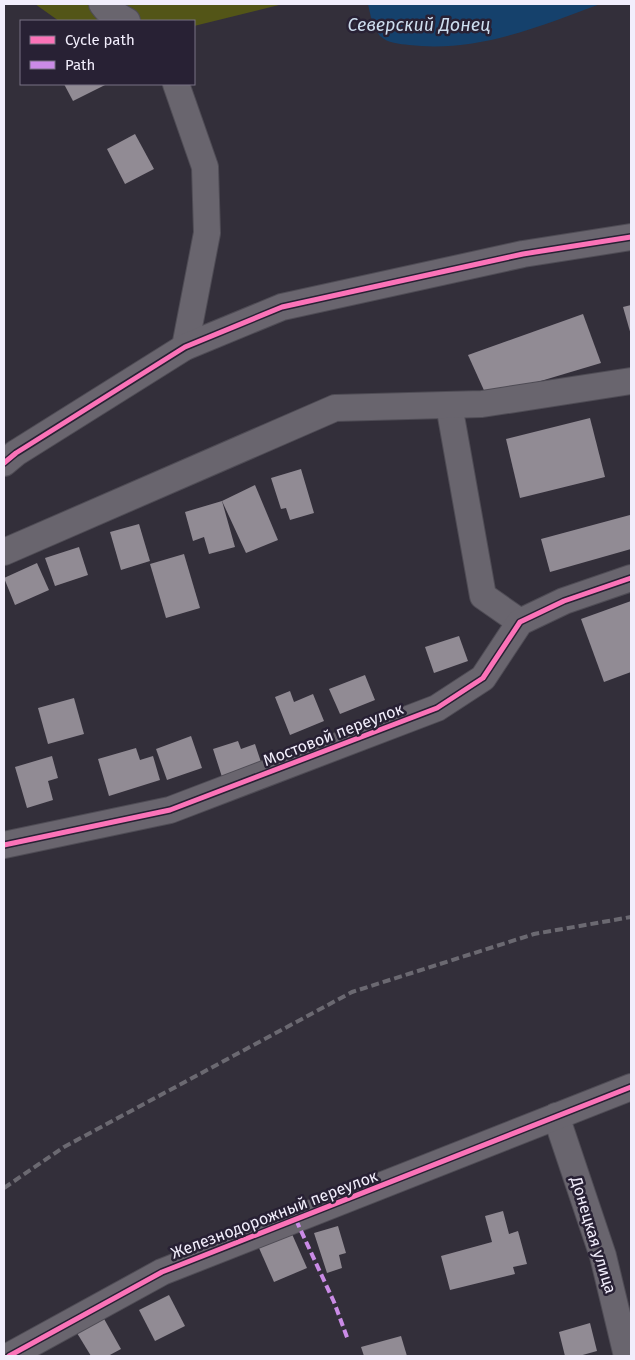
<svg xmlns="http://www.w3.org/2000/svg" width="635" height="1360" viewBox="0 0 635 1360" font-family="'Fira Sans',sans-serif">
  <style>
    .green { fill: #535517 }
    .water { fill: #15416c }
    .building { fill: #918b94 }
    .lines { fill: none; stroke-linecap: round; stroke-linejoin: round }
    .minor-casing { stroke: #4f4c55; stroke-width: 28 }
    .minor { stroke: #69656e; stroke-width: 26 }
    .rail { stroke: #6b6971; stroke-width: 4; stroke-dasharray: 8 4; stroke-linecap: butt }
    .quiet { stroke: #ca8be6; stroke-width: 4; stroke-dasharray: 8 4; stroke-linecap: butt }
    .cycleway-casing { stroke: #282134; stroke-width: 8 }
    .cycleway { stroke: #fb73b8; stroke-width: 5 }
    .labels { text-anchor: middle; stroke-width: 5; stroke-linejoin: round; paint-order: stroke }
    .street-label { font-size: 16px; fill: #f2eefc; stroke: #282134 }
    .water-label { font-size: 18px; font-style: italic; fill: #cdddee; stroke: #282134 }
  </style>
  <rect width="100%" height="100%" fill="#332f3a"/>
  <!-- green -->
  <polygon class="green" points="35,4 283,4 194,26 194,21 59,21"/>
  <!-- water -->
  <path class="water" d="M 368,4 L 600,4 C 539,27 475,53 409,45 C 400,44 387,43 380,36 C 373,28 370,14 368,4 Z"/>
  <!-- building -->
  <g class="building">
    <polygon points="64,84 107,84 73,101"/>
    <polygon points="135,134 154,169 125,184 107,149"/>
    <polygon points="631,305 631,335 623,307"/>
    <polygon points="583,314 601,363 487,397 468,355"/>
    <polygon points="590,418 605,477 520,498 506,439"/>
    <polygon points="301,469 314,513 290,520 286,508 281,509 271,478"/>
    <polygon points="255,485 278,540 246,553 222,501"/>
    <polygon points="222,501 235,547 209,554 204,537 193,541 185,512"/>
    <polygon points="630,515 631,520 631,549 550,572 541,539"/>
    <polygon points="139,524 150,561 121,570 110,532"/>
    <polygon points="79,547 88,575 55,586 45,558"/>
    <polygon points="184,554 200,608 166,618 150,564"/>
    <polygon points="37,563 49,590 15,605 4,578"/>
    <polygon points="631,601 631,672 604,682 581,619"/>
    <polygon points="459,636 468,661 434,673 425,647"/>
    <polygon points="365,675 375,700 340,714 329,689"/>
    <polygon points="290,691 294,702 313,694 324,721 290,735 275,697"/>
    <polygon points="74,698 84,734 48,744 38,708"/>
    <polygon points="191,736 202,768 167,780 156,749"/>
    <polygon points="238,741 241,749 255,744 262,765 222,777 213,749"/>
    <polygon points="136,748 140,760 153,756 160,780 109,796 98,759"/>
    <polygon points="52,756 58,778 48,781 53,800 27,808 15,767"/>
    <polygon points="503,1211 509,1234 518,1231 527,1264 513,1267 515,1274 450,1290 441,1256 492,1242 485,1216"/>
    <polygon points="338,1226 346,1253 339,1255 342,1268 327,1273 314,1233"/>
    <polygon points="292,1234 307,1268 274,1282 259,1248"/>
    <polygon points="169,1295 185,1326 155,1341 139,1310"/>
    <polygon points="103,1317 121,1349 108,1356 91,1356 77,1333"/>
    <polygon points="590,1323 597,1351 579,1356 565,1356 559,1332"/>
    <polygon points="401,1336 407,1356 364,1356 361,1347"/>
  </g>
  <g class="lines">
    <defs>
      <g id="minor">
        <polyline points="102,4 106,9 127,21"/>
        <polyline points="176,84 205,167 207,233 185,347"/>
        <polyline points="449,405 483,596 520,622"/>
        <polyline points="4,463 16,453 185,347 282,307 523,254 631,237"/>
        <polyline points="4,552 335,408 482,404 631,381"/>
        <polyline points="4,845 170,810 437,708 483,678 520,622 564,601 631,578"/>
        <polyline points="556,1116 603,1256 627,1356"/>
        <polyline points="9,1356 162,1272 631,1087"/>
      </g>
    </defs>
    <!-- minor casing -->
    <use href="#minor" class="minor-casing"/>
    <!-- minor -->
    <use href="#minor" class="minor"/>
    <!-- rail -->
    <polyline class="rail" points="4,1188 64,1147 352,992 534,934 631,917"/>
    <!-- quiet -->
    <polyline class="quiet" points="296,1220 334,1302 348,1340"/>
    <defs>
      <g id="cycleway">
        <polyline points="4,463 16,453 185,347 282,307 523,254 631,237"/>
        <polyline points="4,845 170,810 437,708 483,678 520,622 564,601 631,578"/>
        <polyline points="9,1356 162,1272 631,1087"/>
      </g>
    </defs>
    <!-- cycleway casing -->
    <use href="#cycleway" class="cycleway-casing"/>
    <!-- cycleway -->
    <use href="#cycleway" class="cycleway"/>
  </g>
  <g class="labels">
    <!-- street labels -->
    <g class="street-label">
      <text transform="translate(333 734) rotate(-21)" y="6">Мостовой переулок</text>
      <text transform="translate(274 1214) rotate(-21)" y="6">Железнодорожный переулок</text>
      <text transform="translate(594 1235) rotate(73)" y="6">Донецкая улица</text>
    </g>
    <!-- water labels -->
    <g class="water-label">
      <text x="419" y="31">Северский Донец</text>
    </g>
  </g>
  <!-- border -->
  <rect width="635" height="1360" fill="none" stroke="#f2eefc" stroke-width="10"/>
  <!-- legend -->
  <rect x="20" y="20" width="175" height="65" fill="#282134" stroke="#797384"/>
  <rect x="30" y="36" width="25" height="8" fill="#fb73b8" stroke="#797384"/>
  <text x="65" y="45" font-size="15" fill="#f2eefc">Cycle path</text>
  <rect x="30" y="61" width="25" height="8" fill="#ca8be6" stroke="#797384"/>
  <text x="65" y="70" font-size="15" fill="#f2eefc">Path</text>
</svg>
